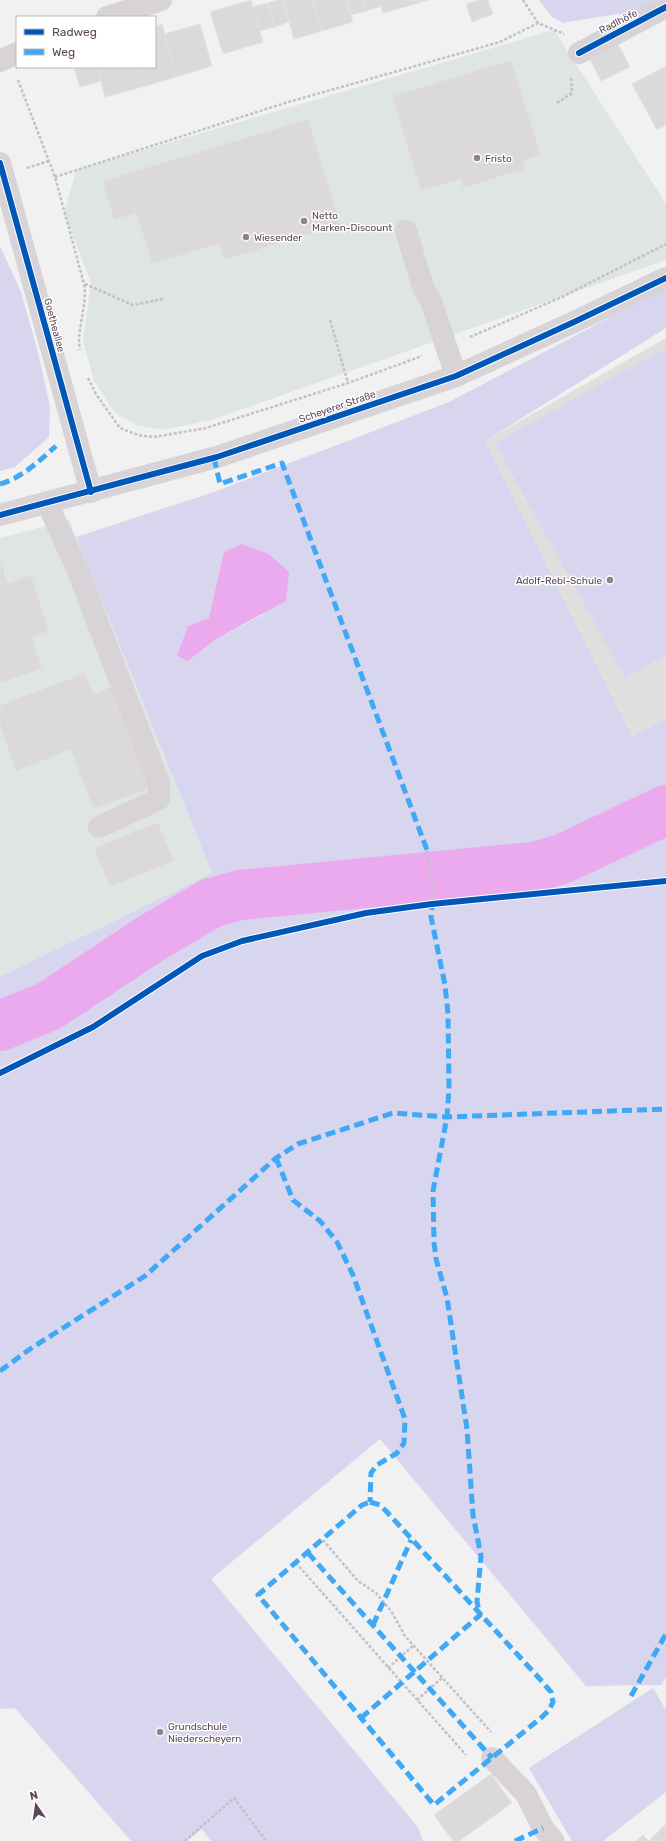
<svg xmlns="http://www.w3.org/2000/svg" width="666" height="1841" viewBox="0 0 666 1841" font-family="Rubik,sans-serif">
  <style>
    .commercial { fill: #dee5e2 }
    .education { fill: #e0dfde }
    .green { fill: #d8d5ef; fill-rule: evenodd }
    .water { fill: #eaaaed }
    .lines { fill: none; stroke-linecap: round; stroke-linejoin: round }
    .river { stroke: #eaaaed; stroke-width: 50 }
    .building { fill: #dcd9db; stroke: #e3e2e2 }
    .path { stroke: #c4bfcb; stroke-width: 2.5; stroke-dasharray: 3 2; stroke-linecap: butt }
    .minor { stroke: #d8d3d7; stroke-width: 22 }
    .quiet { stroke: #3fa9f5; stroke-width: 5; stroke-dasharray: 10 5; stroke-linecap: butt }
    .cycleway-casing { stroke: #fff; stroke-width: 8 }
    .cycleway { stroke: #0057b8; stroke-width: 6 }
    .poi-dot { fill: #90828d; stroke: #fff; stroke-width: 1.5 }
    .labels { text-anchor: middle; stroke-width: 3; stroke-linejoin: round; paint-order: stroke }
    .street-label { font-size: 10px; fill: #5d4758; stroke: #fff }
    .poi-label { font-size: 10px; fill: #5d4758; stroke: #fff; text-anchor: start }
  </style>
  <rect width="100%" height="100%" fill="#f0f1f0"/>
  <!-- commercial -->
  <g class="commercial">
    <polygon points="554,30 666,204 666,260 211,420 163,430 136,425 115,413 94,381 83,341 91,282 64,214 76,170"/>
    <polygon points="69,520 212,873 0,977 0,538"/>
  </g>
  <!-- education -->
  <polygon class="education" points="666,338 666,719 632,736 485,441"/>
  <!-- green -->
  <g class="green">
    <polygon points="539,0 666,0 623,15 617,14 563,23 552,17"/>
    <polygon points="0,246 21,292 37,349 50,406 49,437 15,467 0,471"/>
    <path d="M 666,288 L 666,328 L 485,441 L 632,736 L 666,719 L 666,1677 L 661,1685 L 586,1686 L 380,1439 L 211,1579 L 417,1826 L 423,1841 L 211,1841 L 202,1829 L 187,1841 L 131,1841 L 15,1708 L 0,1709 L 0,977 L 212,873 L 76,537 L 214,492 L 449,402 ZM 266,613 L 216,639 L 188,661 L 188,626 L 209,618 Z"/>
    <polygon points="666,348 666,655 625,678 495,443"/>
    <polygon points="653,1688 666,1710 666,1792 603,1841 572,1841 529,1768"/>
  </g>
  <!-- water -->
  <polygon class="water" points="242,544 269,554 289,572 286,601 216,639 188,661 177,656 188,626 209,618 224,552"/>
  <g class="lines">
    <!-- river -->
    <polyline class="river" points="0,1026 49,1006 150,939 211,903 240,895 533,867 562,859 666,810"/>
  </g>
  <!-- building -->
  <g class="building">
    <polygon points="251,0 263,42 223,54 210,12"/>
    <polygon points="277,0 283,0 289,22 275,27 268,3"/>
    <polygon points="283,0 313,0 322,31 294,39"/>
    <polygon points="313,0 346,0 353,22 322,31"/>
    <polygon points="346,0 363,0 366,11 351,15"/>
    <polygon points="363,0 379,0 381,6 366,11"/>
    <polygon points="379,0 414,0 415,4 383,13"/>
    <polygon points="414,0 428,0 415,4"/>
    <polygon points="479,0 488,0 493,14 472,22 466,4"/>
    <polygon points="268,3 275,27 260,31 252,7"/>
    <polygon points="162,24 176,77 142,87 136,67 155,67 155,26"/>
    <polygon points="200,24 212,66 176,77 164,34"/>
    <polygon points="618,44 630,67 601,81 590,59"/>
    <polygon points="511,60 541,155 523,161 525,169 463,188 461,179 421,191 392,96"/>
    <polygon points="666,66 666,125 657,130 632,84"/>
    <polygon points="74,67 97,67 101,81 80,87"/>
    <polygon points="97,67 136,67 142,87 105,97"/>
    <polygon points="308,119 341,225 224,260 219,244 152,264 136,213 114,220 102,181"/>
    <polygon points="0,561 8,583 31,575 49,631 32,637 42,669 0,683"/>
    <polygon points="85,673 93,694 116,685 154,787 93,809 71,750 16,771 0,726 0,705"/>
    <polygon points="158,822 174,861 110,887 94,848"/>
    <polygon points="491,1774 512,1803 459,1841 453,1841 434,1815"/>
    <polygon points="666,1824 666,1841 636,1841 643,1835 649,1841"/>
  </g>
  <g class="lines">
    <!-- path -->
    <g class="path">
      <polyline points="523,0 538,23 564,34"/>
      <path d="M 18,80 L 55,177 L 84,284 C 88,306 76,328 80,350"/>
      <polyline points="557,103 572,93 571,76"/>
      <polyline points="27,168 49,161"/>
      <polyline points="55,177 285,103 500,42 538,23"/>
      <polyline points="85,284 133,305 163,299"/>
      <polyline points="330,320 348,383"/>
      <polyline points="470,337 562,297 666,244"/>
      <polyline points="88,378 96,394 120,428 138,435 154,437 206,428 348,383 422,356"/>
      <polyline points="427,850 433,891 432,904"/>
      <polyline points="323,1540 358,1581 376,1593 391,1611 405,1636 491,1732"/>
      <polyline points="296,1563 466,1755"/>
      <polyline points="388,1668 414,1645"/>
      <polyline points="417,1700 443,1677"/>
      <polyline points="185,1841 234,1798 266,1841"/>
    </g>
    <!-- minor -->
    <g class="minor">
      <polyline points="107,17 161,0"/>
      <polyline points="579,53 666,7"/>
      <polyline points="0,61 17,53"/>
      <polyline points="0,163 91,492"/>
      <polyline points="406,231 424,290 431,301 456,376"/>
      <polyline points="47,503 76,566 159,783 159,799 99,827"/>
      <polyline points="0,515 217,457 456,376 574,322 666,278"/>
      <polyline points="492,1758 526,1794 543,1828 554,1841"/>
    </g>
    <!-- quiet -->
    <g class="quiet">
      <polyline points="214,458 220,484 282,463 427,850"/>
      <path d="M 0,484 C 22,478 40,460 56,446"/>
      <polyline points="276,1158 293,1200 320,1221 337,1242 353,1275 405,1419 404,1443 397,1453 377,1465 371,1473 370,1502"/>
      <polyline points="0,1371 30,1349 145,1276 276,1158 298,1144 393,1113 447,1117 666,1109"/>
      <polygon points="370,1502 380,1505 386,1511 539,1678 551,1692 553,1702 549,1710 542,1717 434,1805 258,1595 362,1505"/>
      <polyline points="308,1553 492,1758"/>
      <polyline points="373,1625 411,1540"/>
      <polyline points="631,1696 666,1634"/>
      <polyline points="361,1718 480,1615 477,1602 481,1556 473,1515 467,1429 447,1298 436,1259 434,1242 433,1191 447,1117 449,1088 448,1014 445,985 431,917 432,904"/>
      <polyline points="515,1841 543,1828"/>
    </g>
    <defs>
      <g id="cycleway">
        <polyline points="579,53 666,7"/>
        <polyline points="0,163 91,492"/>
        <polyline points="0,515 217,457 456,376 574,322 666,278"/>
        <polyline points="0,1073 93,1027 202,956 242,941 366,913 432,904 666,881"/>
      </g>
    </defs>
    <!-- cycleway casing -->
    <use href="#cycleway" class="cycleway-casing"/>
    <!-- cycleway -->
    <use href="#cycleway" class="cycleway"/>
  </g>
  <!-- markers -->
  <g class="poi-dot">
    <circle cx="477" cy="158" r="4"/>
    <circle cx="304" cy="221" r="4"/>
    <circle cx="246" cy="237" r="4"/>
    <circle cx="610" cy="580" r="4"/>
    <circle cx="160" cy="1732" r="4"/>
  </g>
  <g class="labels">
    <!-- street labels -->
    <g class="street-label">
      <text transform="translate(618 21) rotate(-27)" y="4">Radlhöfe</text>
      <text transform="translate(55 325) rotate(75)" y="4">Goetheallee</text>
      <text transform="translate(337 406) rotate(-19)" y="4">Scheyerer Straße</text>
    </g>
    <!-- poi labels -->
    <g class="poi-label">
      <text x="485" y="162">Fristo</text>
      <text x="312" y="219">Netto<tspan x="312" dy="12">Marken-Discount</tspan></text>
      <text x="254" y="241">Wiesender</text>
      <text x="602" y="584" text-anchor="end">Adolf-Rebl-Schule</text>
      <text x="168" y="1730">Grundschule<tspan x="168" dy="12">Niederscheyern</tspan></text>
    </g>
  </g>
  <!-- legend -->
  <rect x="16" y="16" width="140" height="52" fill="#ffffff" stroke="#beb5bc"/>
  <rect x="24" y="29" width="20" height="6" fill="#0057b8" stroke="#beb5bc"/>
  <text x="52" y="36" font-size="12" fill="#5d4758">Radweg</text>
  <rect x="24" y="49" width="20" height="6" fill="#3fa9f5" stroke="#beb5bc"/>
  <text x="52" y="56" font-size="12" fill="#5d4758">Weg</text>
  <!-- north arrow -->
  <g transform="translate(36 1805) rotate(347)" stroke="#ffffff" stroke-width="3" paint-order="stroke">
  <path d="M0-3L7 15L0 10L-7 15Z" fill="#5d4758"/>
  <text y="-6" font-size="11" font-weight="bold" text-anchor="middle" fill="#5d4758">N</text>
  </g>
</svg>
